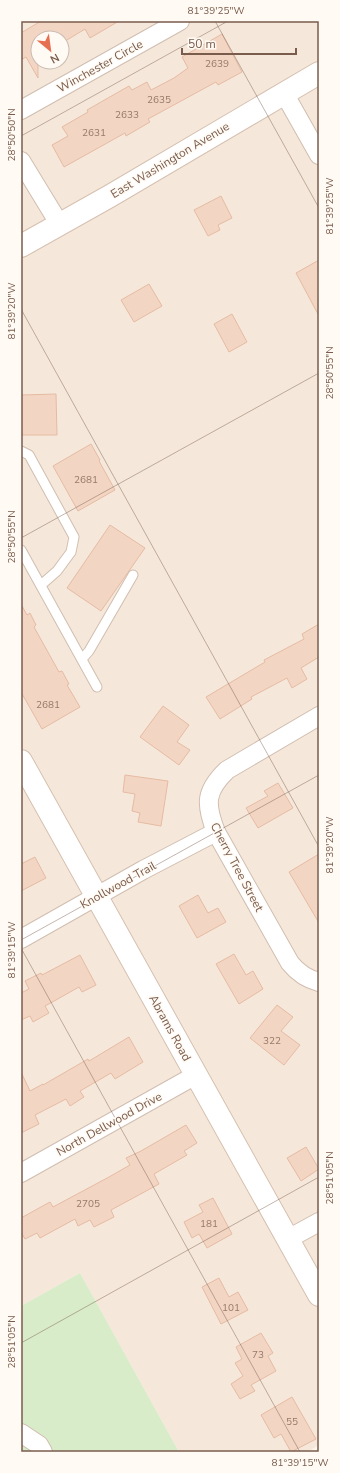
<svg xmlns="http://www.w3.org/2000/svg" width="340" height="1473" viewBox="0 0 340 1473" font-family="'Nunito Sans',sans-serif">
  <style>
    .residential { fill: #f5e8da; fill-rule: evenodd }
    .green { fill: #d8ecc9 }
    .building { fill: #f3d5c3; stroke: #e6bba3 }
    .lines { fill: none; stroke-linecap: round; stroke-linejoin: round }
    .lane-casing { stroke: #d1beb0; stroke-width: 11 }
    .street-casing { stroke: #d1beb0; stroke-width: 20 }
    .secondary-casing { stroke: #d6c0b0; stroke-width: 24 }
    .lane { stroke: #fff; stroke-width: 9 }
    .street { stroke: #fff; stroke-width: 18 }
    .secondary { stroke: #fff; stroke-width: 22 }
    .ticks { fill: none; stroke: #7a5c4d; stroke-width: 1; stroke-opacity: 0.45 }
    .labels { text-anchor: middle; stroke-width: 3; stroke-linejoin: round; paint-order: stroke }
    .number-label { font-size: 10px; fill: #987a6a }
    .street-label { font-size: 12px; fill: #7a5c4d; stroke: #fffaf3 }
    .neatline { fill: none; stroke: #7a5c4d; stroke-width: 1.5 }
    .ticks-label { font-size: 10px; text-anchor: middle; fill: #7a5c4d }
  </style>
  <rect width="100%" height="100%" fill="#fdf6ec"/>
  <!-- residential -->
  <g class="residential">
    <path d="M 21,21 L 319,21 L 319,62 L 21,236 ZM 38,38 L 62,38 L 62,62 L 38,62 Z"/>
    <polygon points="319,83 319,1279 21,745 21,257"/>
    <polygon points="21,777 319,1310 319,1445 307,1452 179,1452 80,1273 21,1306"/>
  </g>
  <!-- green -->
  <polygon class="green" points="80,1273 179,1452 21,1452 21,1306"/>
  <!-- building -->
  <g class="building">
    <polygon points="41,21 119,21 90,38 85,29 62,43 62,38 38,38 38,78 26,57 21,60 21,33"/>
    <polygon points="222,34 242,72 218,85 216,82 148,119 150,122 126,136 125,133 64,167 52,145 68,136 62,127 88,112 87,110 129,86 132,90 147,82 151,90 174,78 188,68 182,57"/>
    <polygon points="221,196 232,218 218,225 220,230 208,236 194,210"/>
    <polygon points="319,260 319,316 296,273"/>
    <polygon points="149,284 162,306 134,322 121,300"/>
    <polygon points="232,314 247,342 229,352 214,324"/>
    <polygon points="56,394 57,435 21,435 21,395"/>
    <polygon points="91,444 100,460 99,461 115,490 78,511 53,466"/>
    <polygon points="110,525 145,548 101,611 67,588"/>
    <polygon points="21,604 27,615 30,613 36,625 34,627 59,672 62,671 69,684 67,685 80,707 42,729 21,692"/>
    <polygon points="319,624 319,657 301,668 307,679 292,688 287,678 251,697 252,699 220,719 206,697 265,662 264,660 304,639 302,634"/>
    <polygon points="163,706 189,725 177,742 190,750 179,765 140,737"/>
    <polygon points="125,775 168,781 161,826 138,822 140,813 132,811 135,794 123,792"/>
    <polygon points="278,783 293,808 258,828 246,808 268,796 264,791"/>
    <polygon points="319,854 319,923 289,872"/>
    <polygon points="35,857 46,878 21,891 21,864"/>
    <polygon points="198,895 208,913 218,908 226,922 197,938 179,906"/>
    <polygon points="234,954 246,975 253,971 263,989 239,1004 216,964"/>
    <polygon points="80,955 96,985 82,992 79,987 56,1000 45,1006 49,1013 33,1022 30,1016 21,1020 21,993 29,989 25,981 41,973 42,975"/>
    <polygon points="277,1005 293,1017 281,1031 300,1045 284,1065 250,1038"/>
    <polygon points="129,1037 143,1062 115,1079 111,1073 80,1091 84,1097 70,1106 66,1099 35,1115 39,1124 21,1133 21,1072 30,1091 43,1084 43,1085 88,1059 89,1061"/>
    <polygon points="186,1125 197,1143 184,1151 187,1155 154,1174 159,1184 111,1210 114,1217 94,1227 90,1220 78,1226 75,1219 40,1238 37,1233 25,1239 21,1232 21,1218 50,1202 53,1207 109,1177 130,1165 126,1158 141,1151"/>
    <polygon points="306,1147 319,1169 301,1181 287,1158"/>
    <polygon points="213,1198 232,1234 207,1248 199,1234 192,1238 184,1222 203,1212 199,1205"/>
    <polygon points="219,1278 229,1297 238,1292 248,1310 221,1324 202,1287"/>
    <polygon points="261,1333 273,1353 268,1356 276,1371 251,1385 255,1391 240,1399 231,1384 243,1376 235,1363 242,1359 236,1347"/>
    <polygon points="292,1397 316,1439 291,1452 281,1434 274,1438 261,1415"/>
  </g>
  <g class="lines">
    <defs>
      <g id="lane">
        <polyline points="21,451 29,455 74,537 71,552 57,571 41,585"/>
        <polyline points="21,550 97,687"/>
        <polyline points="82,659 89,651 133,575"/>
      </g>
      <g id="street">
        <polyline points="284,93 319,155"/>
        <polyline points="21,110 180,21"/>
        <polyline points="21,161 60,225"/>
        <path d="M 319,716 L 227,770 C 205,791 205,804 216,832 L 290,963 C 298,973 307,979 319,982"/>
        <polyline points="21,939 143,870 216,832"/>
        <polyline points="21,1173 196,1075"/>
        <polyline points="288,1239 319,1222"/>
        <polyline points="21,1433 39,1445 43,1452"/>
      </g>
      <g id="secondary">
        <polyline points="21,246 110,196 319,73"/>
        <polyline points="21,761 319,1295"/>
      </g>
    </defs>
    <!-- lane casing -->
    <use href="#lane" class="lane-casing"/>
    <!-- street casing -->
    <use href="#street" class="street-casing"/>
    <!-- secondary casing -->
    <use href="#secondary" class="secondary-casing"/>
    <!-- lane -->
    <use href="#lane" class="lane"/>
    <!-- street -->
    <use href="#street" class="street"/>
    <!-- secondary -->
    <use href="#secondary" class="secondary"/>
  </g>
  <!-- ticks -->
  <path class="ticks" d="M 215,21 L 319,208M 21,136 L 228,21M 21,309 L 319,847M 21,538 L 319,373M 21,940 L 319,775M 21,948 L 300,1452M 21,1343 L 319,1177"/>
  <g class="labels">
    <!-- number labels -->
    <g class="number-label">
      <text x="217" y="67">2639</text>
      <text x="159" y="103">2635</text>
      <text x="127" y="118">2633</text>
      <text x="94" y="136">2631</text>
      <text x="86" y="483">2681</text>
      <text x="48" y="708">2681</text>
      <text x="272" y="1044">322</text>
      <text x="88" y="1207">2705</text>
      <text x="209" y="1227">181</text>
      <text x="231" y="1311">101</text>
      <text x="258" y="1358">73</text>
      <text x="292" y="1425">55</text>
    </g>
    <!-- street labels -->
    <g class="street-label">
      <text transform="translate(100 66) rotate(-29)" y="4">Winchester Circle</text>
      <text transform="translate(170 160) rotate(-31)" y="4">East Washington Avenue</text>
      <text transform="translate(237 867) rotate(62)" y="4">Cherry Tree Street</text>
      <text transform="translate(118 885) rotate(-29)" y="4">Knollwood Trail</text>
      <text transform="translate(170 1028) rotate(61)" y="4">Abrams Road</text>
      <text transform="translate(109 1124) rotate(-29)" y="4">North Dellwood Drive</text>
    </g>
  </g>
  <!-- border -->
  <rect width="340" height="1473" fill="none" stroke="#fffaf3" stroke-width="44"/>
  <!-- north arrow -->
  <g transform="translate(50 50) rotate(151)"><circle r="19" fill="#fffaf3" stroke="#cabbb1"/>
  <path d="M0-3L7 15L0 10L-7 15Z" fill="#e76f51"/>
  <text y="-6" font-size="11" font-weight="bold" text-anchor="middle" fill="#7a5c4d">N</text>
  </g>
  <!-- scale -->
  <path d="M182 48v6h114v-6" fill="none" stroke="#7a5c4d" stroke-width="2"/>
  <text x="188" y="48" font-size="12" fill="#7a5c4d" stroke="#fffaf3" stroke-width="3" paint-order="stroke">50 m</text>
  <rect x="22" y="22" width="296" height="1429" class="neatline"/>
  <g class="ticks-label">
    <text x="216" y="14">81°39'25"W</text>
    <text transform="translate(11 135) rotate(-90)" y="4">28°50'50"N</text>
    <text transform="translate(329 206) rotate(-90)" y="4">81°39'25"W</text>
    <text transform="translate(11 311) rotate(-90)" y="4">81°39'20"W</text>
    <text transform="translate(329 373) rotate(-90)" y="4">28°50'55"N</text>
    <text transform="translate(11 537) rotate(-90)" y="4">28°50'55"N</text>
    <text transform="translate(329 845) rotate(-90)" y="4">81°39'20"W</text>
    <text transform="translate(11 950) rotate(-90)" y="4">81°39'15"W</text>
    <text transform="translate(329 1178) rotate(-90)" y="4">28°51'05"N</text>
    <text transform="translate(11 1342) rotate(-90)" y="4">28°51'05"N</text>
    <text x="300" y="1466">81°39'15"W</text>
  </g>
</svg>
